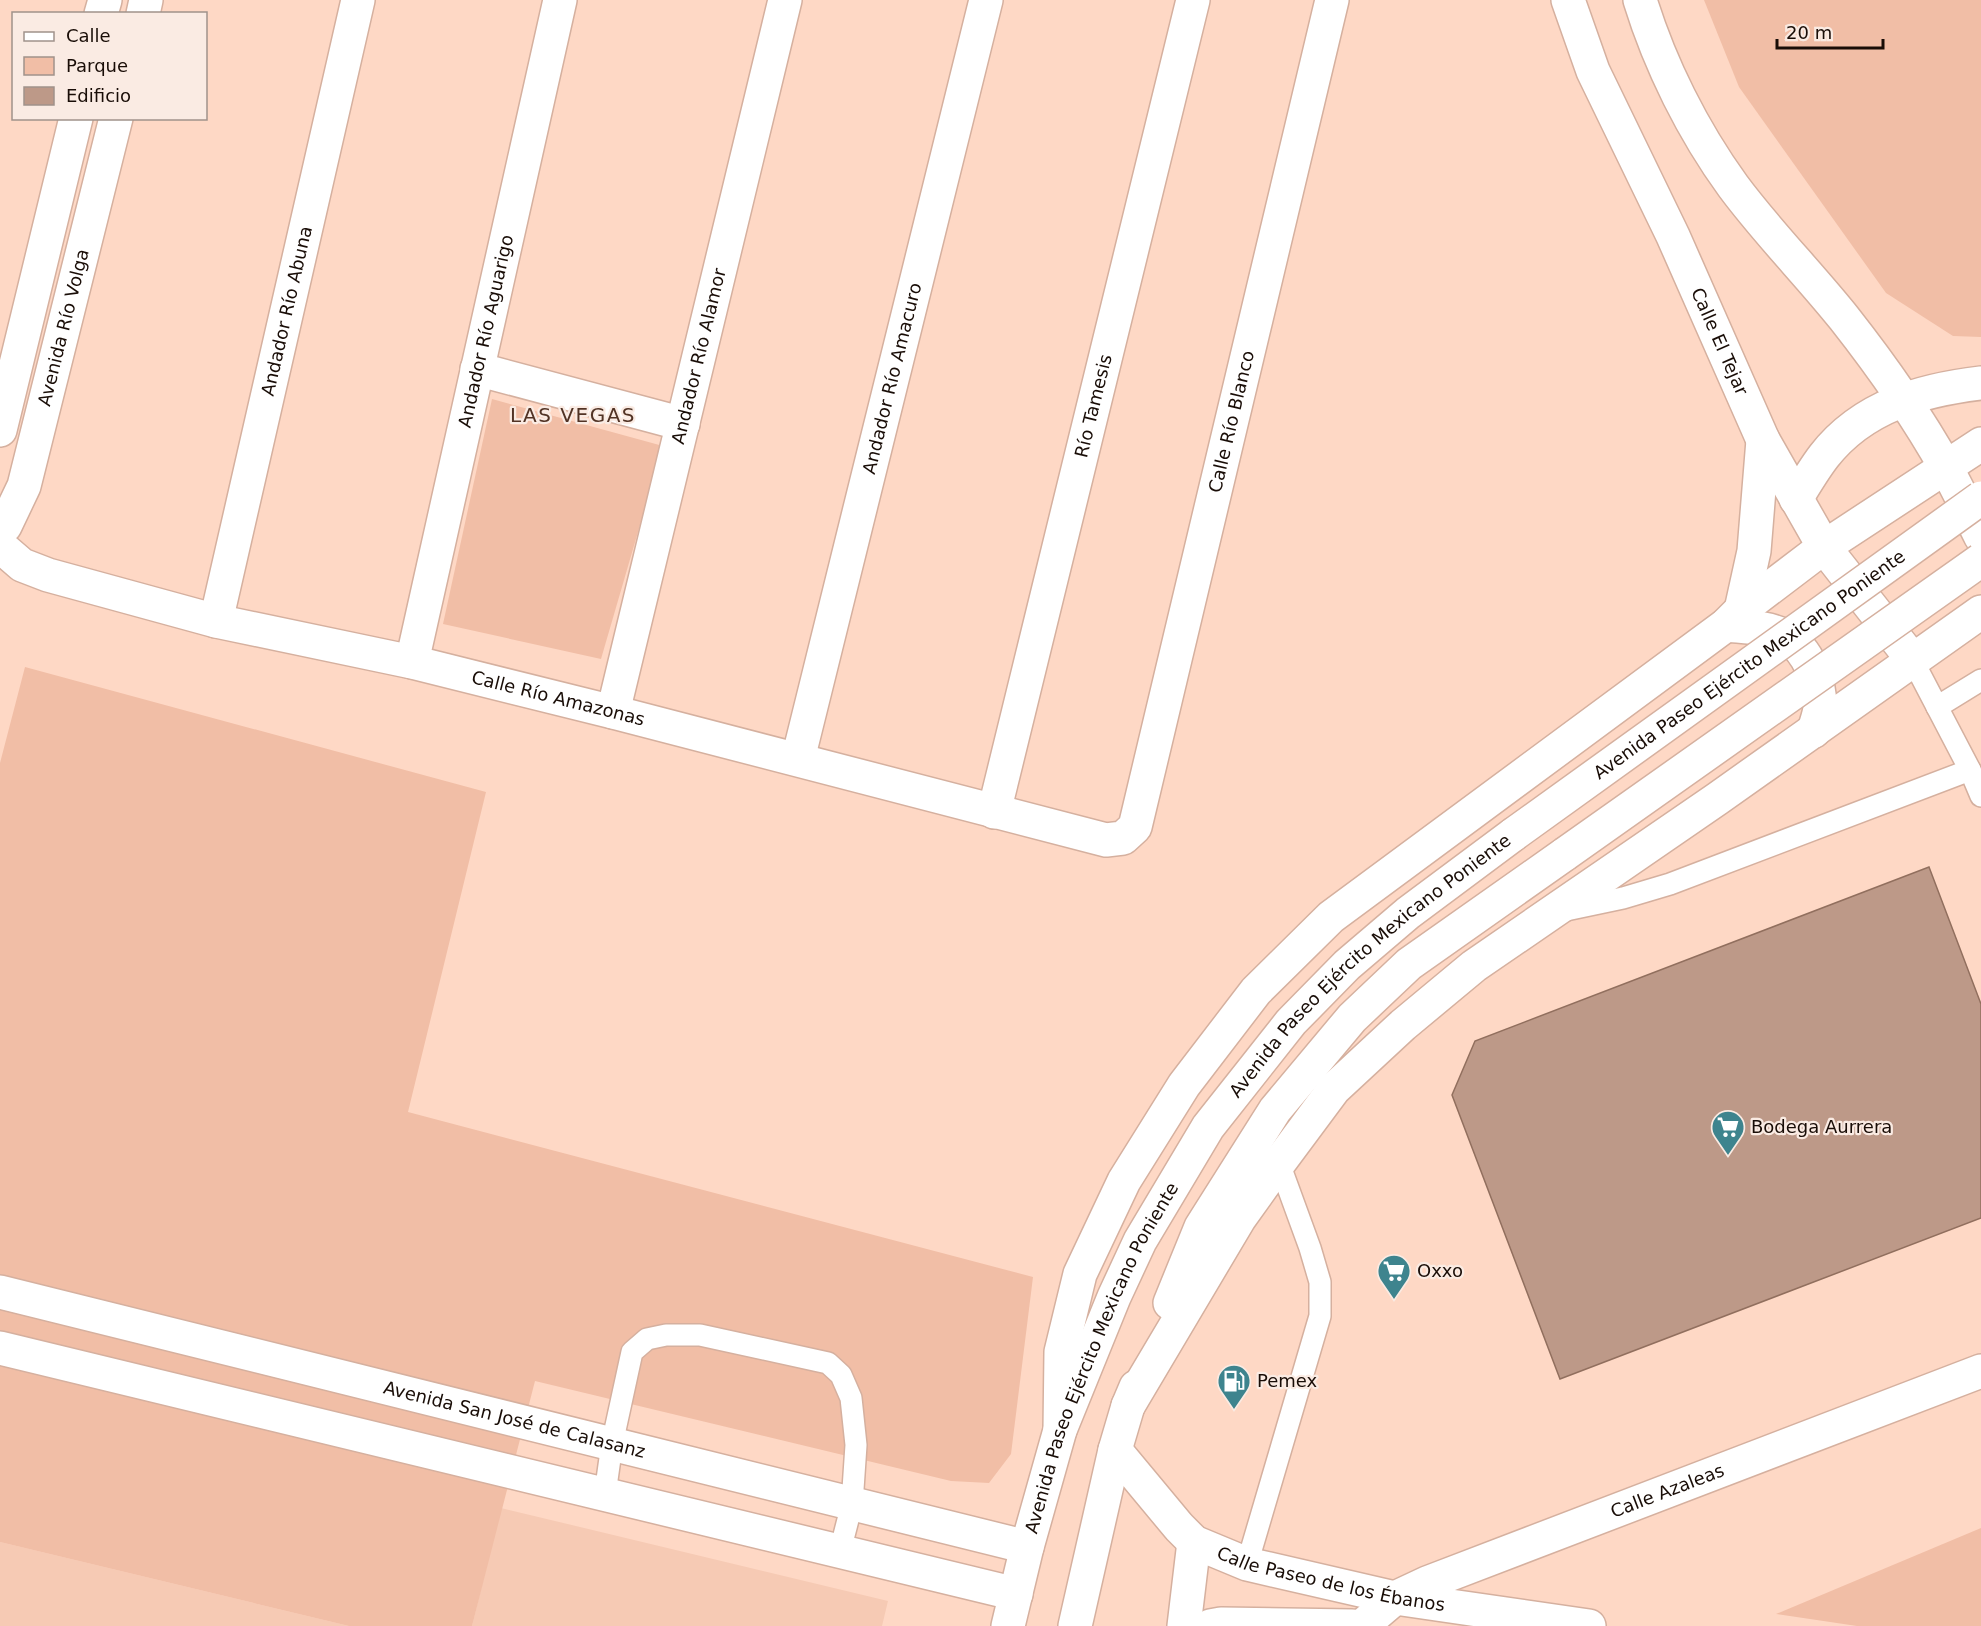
<svg xmlns="http://www.w3.org/2000/svg" width="1981" height="1626" viewBox="0 0 1981 1626" font-family="'DejaVu Sans',sans-serif">
  <style>
    .built { fill: #f6cab4 }
    .green { fill: #f1bea6 }
    .building { fill: #bd9988; stroke: #916f5e; stroke-width: 1.5 }
    .lines { fill: none; stroke-linecap: round; stroke-linejoin: round }
    .lane-casing { stroke: #d5b09f; stroke-width: 24 }
    .street-casing { stroke: #d5b09f; stroke-width: 36 }
    .secondary-casing { stroke: #d5b09f; stroke-width: 36 }
    .primary-casing { stroke: #d5b09f; stroke-width: 36 }
    .lane { stroke: #fff; stroke-width: 21 }
    .street { stroke: #fff; stroke-width: 33 }
    .secondary { stroke: #fff; stroke-width: 33 }
    .primary { stroke: #fff; stroke-width: 33 }
    .primary-bridge-casing { stroke: #d5b09f; stroke-width: 36; stroke-linecap: butt }
    .primary-bridge { stroke: #fff; stroke-width: 33 }
    .labels { text-anchor: middle; stroke-width: 4.5; stroke-linejoin: round; paint-order: stroke }
    .street-label { font-size: 18px; fill: #190d07; stroke: #faebe3 }
    .poi-label { font-size: 18px; fill: #190d07; stroke: #faebe3; text-anchor: start }
    .neighbourhood-label { font-size: 20px; letter-spacing: 1.5px; fill: #513325; stroke: #faebe3 }
  </style>
  <rect width="100%" height="100%" fill="#fed8c5"/>
  <!-- built -->
  <g class="built">
    <polygon points="501,1508 888,1601 882,1626 472,1626"/>
    <polygon points="0,1542 349,1626 0,1626"/>
  </g>
  <!-- green -->
  <g class="green">
    <polygon points="1704,0 1981,0 1981,337 1953,336 1886,293 1739,87"/>
    <polygon points="492,399 663,446 601,659 443,624"/>
    <polygon points="25,667 486,792 408,1112 1033,1277 1011,1454 989,1483 951,1481 535,1381 472,1626 349,1626 0,1542 0,763"/>
    <polygon points="1981,1528 1981,1626 1857,1626 1776,1614"/>
  </g>
  <!-- building -->
  <polygon class="building" points="1929,867 1981,1004 1981,1218 1560,1379 1452,1095 1475,1041"/>
  <g class="lines">
    <defs>
      <g id="lane">
        <polyline points="1912,659 1970,770 1981,796"/>
        <polyline points="1937,707 1981,680"/>
        <polyline points="1566,910 1623,898 1670,884 1970,770"/>
        <polyline points="605,1494 612,1444 632,1352 647,1339 666,1335 700,1335 828,1363 841,1375 851,1398 856,1445 852,1504 840,1551"/>
        <polyline points="1247,1564 1320,1316 1320,1282 1310,1248 1279,1163"/>
      </g>
      <g id="street">
        <polyline points="477,369 683,424"/>
        <path id="s1" d="M 0,546 L 22,565 L 48,575 L 216,621 L 412,662 L 613,712 L 1106,840 L 1123,838 L 1135,827 L 1332,0"/>
        <path id="s2" d="M 216,621 L 358,0"/>
        <path id="s3" d="M 412,662 L 560,0"/>
        <path id="s4" d="M 613,712 L 785,0"/>
        <path id="s5" d="M 798,759 L 986,0"/>
        <path id="s6" d="M 994,812 L 1193,0"/>
        <path id="s7" d="M 1362,1626 L 1395,1598 L 1427,1583 L 1981,1371"/>
      </g>
      <g id="secondary">
        <path id="s8" d="M 1568,0 L 1593,71 L 1673,236 L 1763,440 L 1824,547 L 1912,659"/>
        <path d="M 1640,0 C 1660,65 1693,131 1733,186 C 1767,232 1808,273 1844,318 C 1881,365 1917,416 1946,468 C 1959,490 1969,514 1981,537"/>
        <polyline points="101,14 105,0"/>
        <polyline points="143,14 146,0"/>
        <polyline points="0,430 76,118"/>
        <path d="M 1796,499 C 1805,484 1814,469 1824,456 C 1863,406 1922,390 1981,383"/>
        <path id="s9" d="M 0,530 L 5,526 L 24,486 L 116,118"/>
        <polyline points="1741,610 1754,551 1763,440"/>
        <path id="s10" d="M 0,1292 L 1027,1547"/>
        <polyline points="0,1348 1016,1594"/>
        <path id="s11" d="M 1115,1450 L 1179,1527 L 1194,1542 L 1247,1564 L 1395,1598 L 1589,1626"/>
        <polyline points="1184,1626 1194,1542"/>
        <polyline points="1210,1626 1221,1624 1352,1626"/>
      </g>
      <g id="primary">
        <path d="M 1726,625 C 1745,627 1768,627 1785,636 C 1809,650 1820,682 1820,708 C 1819,716 1816,723 1814,731"/>
        <polyline points="1170,1303 1201,1227 1275,1110 1352,1018 1409,964 1565,854"/>
        <polyline points="1128,1406 1239,1219 1279,1163 1334,1089 1403,1025 1474,966 1717,799 1981,612"/>
        <polyline points="1060,1430 1061,1352 1080,1274 1124,1181 1184,1085 1256,991 1331,917 1726,625 1741,610 1824,547 1981,444"/>
        <path id="s12" d="M 1008,1626 L 1027,1547 L 1060,1430 L 1114,1297 L 1140,1241 L 1208,1127 L 1291,1022 L 1347,965 L 1408,913 L 1514,834"/>
        <polyline points="1075,1626 1115,1450 1128,1406 1136,1387"/>
      </g>
    </defs>
    <!-- lane casing -->
    <use href="#lane" class="lane-casing"/>
    <!-- street casing -->
    <use href="#street" class="street-casing"/>
    <!-- secondary casing -->
    <use href="#secondary" class="secondary-casing"/>
    <!-- primary casing -->
    <use href="#primary" class="primary-casing"/>
    <!-- lane -->
    <use href="#lane" class="lane"/>
    <!-- street -->
    <use href="#street" class="street"/>
    <!-- secondary -->
    <use href="#secondary" class="secondary"/>
    <!-- primary -->
    <use href="#primary" class="primary"/>
    <defs>
      <g id="primary-bridge">
        <path id="s13" d="M 1514,834 L 1981,498"/>
        <polyline points="1565,854 1981,560"/>
      </g>
    </defs>
    <!-- primary-bridge casing -->
    <use href="#primary-bridge" class="primary-bridge-casing"/>
    <!-- primary-bridge -->
    <use href="#primary-bridge" class="primary-bridge"/>
  </g>
  <!-- icons -->
  <defs>
    <symbol id="supermarket-pin" viewBox="-11 -11 22 30"><path d="M0 17L-7.5 6A9.5 9.5 0 1 1 7.5 6Z" fill="#3e848e" stroke="#faebe3"/><path d="M-6-5.5h2.5l.6 2H6L4.5 2H-2.5L-4.4-4H-6ZM-1.5 3.2a1.3 1.3 0 1 0 .1 0ZM3 3.2a1.3 1.3 0 1 0 .1 0Z" fill="#fff"/></symbol>
    <symbol id="fuel-pin" viewBox="-11 -11 22 30"><path d="M0 17L-7.5 6A9.5 9.5 0 1 1 7.5 6Z" fill="#3e848e" stroke="#faebe3"/><path d="M-5.5-6h7V0h2V4h1.3V-2.5L3-4.5l.8-.8L6-3V5H2.5V1h-1V6h-7ZM-4.2-4.7v3.2H.2V-4.7Z" fill="#fff"/></symbol>
  </defs>
  <g fill-rule="evenodd">
    <use href="#supermarket-pin" x="1709" y="1108" width="38" height="52"/>
    <use href="#supermarket-pin" x="1375" y="1252" width="38" height="52"/>
    <use href="#fuel-pin" x="1215" y="1362" width="38" height="52"/>
  </g>
  <g class="labels">
    <!-- street labels -->
    <g class="street-label">
      <text dy="6" stroke="none"><textPath href="#s2" startOffset="318">Andador Río Abuna</textPath></text>
      <text dy="6" stroke="none"><textPath href="#s9" startOffset="214">Avenida Río Volga</textPath></text>
      <text dy="6" stroke="none"><textPath href="#s3" startOffset="339">Andador Río Aguarigo</textPath></text>
      <text dy="6" stroke="none"><textPath href="#s8" startOffset="374">Calle El Tejar</textPath></text>
      <text dy="6" stroke="none"><textPath href="#s4" startOffset="366">Andador Río Alamor</textPath></text>
      <text dy="6" stroke="none"><textPath href="#s5" startOffset="392">Andador Río Amacuro</textPath></text>
      <text dy="6" stroke="none"><textPath href="#s6" startOffset="418">Río Tamesis</textPath></text>
      <text dy="6" stroke="none"><textPath href="#s1" startOffset="1598">Calle Río Blanco</textPath></text>
      <text dy="6" stroke="none"><textPath href="#s13" startOffset="290">Avenida Paseo Ejército Mexicano Poniente</textPath></text>
      <text dy="6" stroke="none"><textPath href="#s1" startOffset="582">Calle Río Amazonas</textPath></text>
      <text dy="6" stroke="none"><textPath href="#s12" startOffset="771">Avenida Paseo Ejército Mexicano Poniente</textPath></text>
      <text dy="6" stroke="none"><textPath href="#s12" startOffset="285">Avenida Paseo Ejército Mexicano Poniente</textPath></text>
      <text dy="6" stroke="none"><textPath href="#s10" startOffset="530">Avenida San José de Calasanz</textPath></text>
      <text dy="6" stroke="none"><textPath href="#s7" startOffset="336">Calle Azaleas</textPath></text>
      <text dy="6" stroke="none"><textPath href="#s11" startOffset="264">Calle Paseo de los Ébanos</textPath></text>
    </g>
    <!-- poi labels -->
    <g class="poi-label">
      <text x="1751" y="1133">Bodega Aurrera</text>
      <text x="1417" y="1277">Oxxo</text>
      <text x="1257" y="1387">Pemex</text>
    </g>
    <!-- neighbourhood labels -->
    <g class="neighbourhood-label">
      <text x="573" y="422">LAS VEGAS</text>
    </g>
  </g>
  <!-- legend -->
  <rect x="12" y="12" width="195" height="108" fill="#faebe3" stroke="#a0928b" stroke-width="1.5"/>
  <rect x="24" y="32" width="30" height="9" fill="#ffffff" stroke="#a0928b" stroke-width="1.5"/>
  <text x="66" y="42" font-size="18" fill="#190d07">Calle</text>
  <rect x="24" y="57" width="30" height="18" fill="#f1bea6" stroke="#a0928b" stroke-width="1.5"/>
  <text x="66" y="72" font-size="18" fill="#190d07">Parque</text>
  <rect x="24" y="87" width="30" height="18" fill="#bd9988" stroke="#a0928b" stroke-width="1.5"/>
  <text x="66" y="102" font-size="18" fill="#190d07">Edificio</text>
  <!-- scale -->
  <path d="M1777 39v9h106v-9" fill="none" stroke="#190d07" stroke-width="3"/>
  <text x="1786" y="39" font-size="18" fill="#190d07" stroke="#faebe3" stroke-width="4.5" paint-order="stroke">20 m</text>
</svg>
